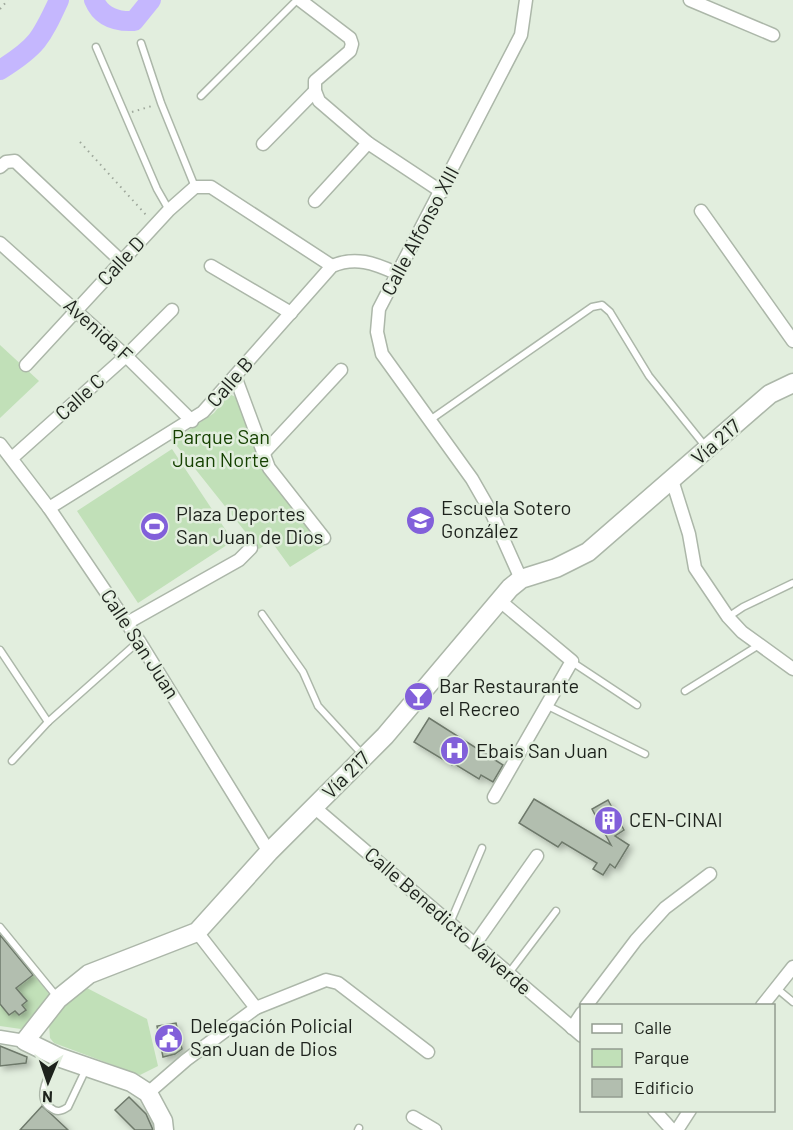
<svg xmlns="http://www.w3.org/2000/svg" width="793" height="1130" viewBox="0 0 793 1130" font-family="Barlow,sans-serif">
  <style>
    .green { fill: #c1e0b8 }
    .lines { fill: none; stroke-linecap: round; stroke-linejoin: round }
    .river { stroke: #c5b7fe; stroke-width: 20 }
    .building { fill: #b2beaf; stroke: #6e796b; stroke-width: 1.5; filter: url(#shadow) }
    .service-casing { stroke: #acb7a9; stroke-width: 9 }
    .minor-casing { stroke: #acb7a9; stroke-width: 15 }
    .secondary-casing { stroke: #acb7a9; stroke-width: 21 }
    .path { stroke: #9ea79b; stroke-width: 2; stroke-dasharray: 1.5 4.5; stroke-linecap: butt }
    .service { stroke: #fff; stroke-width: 6 }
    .minor { stroke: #fff; stroke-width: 12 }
    .secondary { stroke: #fff; stroke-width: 18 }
    .labels { text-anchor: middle; stroke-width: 5; stroke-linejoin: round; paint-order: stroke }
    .street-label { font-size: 20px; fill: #1d221c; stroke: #e2eede }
    .park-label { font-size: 20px; fill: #154100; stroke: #e2eede }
    .poi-label { font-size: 20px; fill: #1d221c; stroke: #e2eede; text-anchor: start }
  </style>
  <defs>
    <filter id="shadow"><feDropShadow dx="3.5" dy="3.5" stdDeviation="3" flood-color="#0004"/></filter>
  </defs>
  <rect width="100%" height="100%" fill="#e2eede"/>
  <!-- green -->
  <g class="green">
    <polygon points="0,345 39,381 0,418"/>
    <polygon points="229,394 238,398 273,480 325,545 290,567 271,541 259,549 173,441 214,413"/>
    <polygon points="172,449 233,541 138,603 77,511"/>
    <polygon points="34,975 53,999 21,1029 0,1026 0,1004 9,1015 15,1011 19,1015 26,1010 22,1005 27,1001 16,988"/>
    <polygon points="83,986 147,1019 158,1066 140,1075 54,1043 50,1038 49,1024"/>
  </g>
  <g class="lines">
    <!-- river -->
    <g class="river">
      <path d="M 94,0 C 101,17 116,22 134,21 L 151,0"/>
      <path d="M 0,70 C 37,47 41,39 59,0"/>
    </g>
  </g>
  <!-- building -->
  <g class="building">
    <polygon points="429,718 503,765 493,782 481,775 479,779 453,763 452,765 414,742"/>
    <polygon points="534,799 611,845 592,809 608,800 624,830 615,836 629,845 615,868 610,864 603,875 593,869 597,863 562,842 558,847 519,823"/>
    <polygon points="0,935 33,975 16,988 27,1001 22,1005 26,1010 19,1015 15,1011 9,1015 0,1004"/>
    <polygon points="176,1023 182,1049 175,1054 163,1057 157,1026"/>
    <polygon points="0,1046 27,1057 26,1063 0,1066"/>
    <polygon points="129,1097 146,1114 153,1130 135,1130 115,1110"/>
    <polygon points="42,1106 51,1114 68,1130 20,1130"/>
  </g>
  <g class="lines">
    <defs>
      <g id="service">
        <polyline points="141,43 161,103 195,187"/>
        <polyline points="96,47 157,189 169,210"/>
        <polyline points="201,96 297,0"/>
        <polyline points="430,420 592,307 602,305 610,312 649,376 705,446"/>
        <polyline points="262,614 303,672 318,706 362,754"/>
        <polyline points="728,617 743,607 793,583"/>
        <polyline points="0,650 48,722"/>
        <polyline points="572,662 637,705"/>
        <polyline points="685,691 759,645"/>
        <polyline points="548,706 645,754"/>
        <polyline points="12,761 48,722 139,641"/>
        <polyline points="450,923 482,848"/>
        <polyline points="0,927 58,998"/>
        <polyline points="509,973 556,911"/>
        <polyline points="775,987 793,1002"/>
        <path d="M 56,1060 C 50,1073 34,1098 51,1108 C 57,1113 62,1111 68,1107 L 86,1069"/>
        <polyline points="358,1130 359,1128"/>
      </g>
      <g id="minor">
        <polyline points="300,0 350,38 352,44 350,51 315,81 315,91 319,101 368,143 442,192"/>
        <polyline points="690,0 773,35"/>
        <polyline points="263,144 315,91"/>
        <polyline points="0,167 6,162 15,161 121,261"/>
        <polyline points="315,201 368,143"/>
        <polyline points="701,211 793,341"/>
        <polyline points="0,243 126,356 192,421"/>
        <polyline points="211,266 291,313"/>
        <polyline points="26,365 169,210 195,187 211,187 332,266"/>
        <polyline points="235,376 269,468 324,538"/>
        <polyline points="0,444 49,508 139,641 269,852"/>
        <polyline points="262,455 341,370"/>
        <polyline points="12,458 126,356 172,310"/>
        <polyline points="672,480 689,534 695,568 728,617 742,632 793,669"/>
        <path d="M 49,508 L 203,412 L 332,266 C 355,256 374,263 396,273"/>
        <polyline points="521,579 492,514 472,479 382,354 377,332 379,309 521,35 526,0"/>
        <polyline points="127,623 239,560 251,548"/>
        <polyline points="494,797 572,661 500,601"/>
        <polyline points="314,807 582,1036"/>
        <polyline points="475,944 537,856"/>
        <polyline points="586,1006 636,940 665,908 710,874"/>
        <polyline points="762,1006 793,967"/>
        <polyline points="256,1008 326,980 338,983 428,1052"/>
        <polyline points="572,1028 582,1013"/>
        <polyline points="0,1037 25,1041"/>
        <polyline points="148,1093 186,1060 256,1008 197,932"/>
        <polyline points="654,1110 672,1130"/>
        <polyline points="413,1117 435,1130"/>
        <polyline points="677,1130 690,1110"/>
      </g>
      <polyline id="secondary" points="164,1130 163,1121 148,1093 131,1082 58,1057 25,1041 58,999 89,974 197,932 269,852 385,736 510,588 521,579 556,568 588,552 756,406 770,394 793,383"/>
    </defs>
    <!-- service casing -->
    <use href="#service" class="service-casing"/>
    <!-- minor casing -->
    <use href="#minor" class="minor-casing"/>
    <!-- secondary casing -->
    <use href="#secondary" class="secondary-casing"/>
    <!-- path -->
    <g class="path">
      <polyline points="0,9 8,0"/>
      <polyline points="132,112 152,106"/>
      <polyline points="80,142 147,216"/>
    </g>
    <!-- service -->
    <use href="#service" class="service"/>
    <!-- minor -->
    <use href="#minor" class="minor"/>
    <!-- secondary -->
    <use href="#secondary" class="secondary"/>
  </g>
  <!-- icons -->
  <defs>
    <symbol id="school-disc" viewBox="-11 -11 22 22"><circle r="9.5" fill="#8260da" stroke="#e2eede"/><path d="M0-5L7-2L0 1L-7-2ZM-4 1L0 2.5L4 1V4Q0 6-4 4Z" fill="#fff"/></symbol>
    <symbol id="stadium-disc" viewBox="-11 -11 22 22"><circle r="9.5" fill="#8260da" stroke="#e2eede"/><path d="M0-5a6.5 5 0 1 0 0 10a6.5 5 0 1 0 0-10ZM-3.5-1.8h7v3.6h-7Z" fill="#fff"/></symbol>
    <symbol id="bar-disc" viewBox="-11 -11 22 22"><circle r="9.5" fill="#8260da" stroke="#e2eede"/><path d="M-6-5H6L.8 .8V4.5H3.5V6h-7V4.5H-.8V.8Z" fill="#fff"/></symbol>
    <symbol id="hospital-disc" viewBox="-11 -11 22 22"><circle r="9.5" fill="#8260da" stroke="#e2eede"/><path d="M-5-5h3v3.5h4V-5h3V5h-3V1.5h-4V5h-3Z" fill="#fff"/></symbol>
    <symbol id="building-disc" viewBox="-11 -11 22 22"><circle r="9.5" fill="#8260da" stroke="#e2eede"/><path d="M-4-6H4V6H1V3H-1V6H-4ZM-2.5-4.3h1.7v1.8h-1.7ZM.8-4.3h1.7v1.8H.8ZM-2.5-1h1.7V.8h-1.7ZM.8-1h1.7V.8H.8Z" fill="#fff"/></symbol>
    <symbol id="civic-disc" viewBox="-11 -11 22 22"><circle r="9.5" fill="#8260da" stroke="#e2eede"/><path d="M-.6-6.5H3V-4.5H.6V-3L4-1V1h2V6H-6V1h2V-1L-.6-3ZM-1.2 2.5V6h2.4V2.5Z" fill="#fff"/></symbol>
  </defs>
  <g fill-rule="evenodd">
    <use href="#school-disc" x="404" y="504" width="33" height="33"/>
    <use href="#stadium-disc" x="138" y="510" width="33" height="33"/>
    <use href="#bar-disc" x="402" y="680" width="33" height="33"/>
    <use href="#hospital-disc" x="438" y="734" width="33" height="33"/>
    <use href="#building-disc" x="592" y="804" width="33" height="33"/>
    <use href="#civic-disc" x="152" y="1022" width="33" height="33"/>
  </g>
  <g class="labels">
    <!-- street labels -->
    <g class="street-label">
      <text transform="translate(420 231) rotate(-62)" y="7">Calle Alfonso XIII</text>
      <text transform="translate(121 261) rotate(-47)" y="7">Calle D</text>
      <text transform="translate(98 330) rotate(42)" y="7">Avenida F</text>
      <text transform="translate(230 382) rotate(-49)" y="7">Calle B</text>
      <text transform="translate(80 397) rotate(-42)" y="7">Calle C</text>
      <text transform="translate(716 442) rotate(-41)" y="7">Vía 217</text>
      <text transform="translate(140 644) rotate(57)" y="7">Calle San Juan</text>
      <text transform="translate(346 775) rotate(-45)" y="7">Vía 217</text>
      <text transform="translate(448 921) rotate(41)" y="7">Calle Benedicto Valverde</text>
    </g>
    <!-- park labels -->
    <g class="park-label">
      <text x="221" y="444">Parque San<tspan x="221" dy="23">Juan Norte</tspan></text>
    </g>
    <!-- poi labels -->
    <g class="poi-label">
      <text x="441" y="515">Escuela Sotero<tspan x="441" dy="23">González</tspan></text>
      <text x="176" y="521">Plaza Deportes<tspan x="176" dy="23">San Juan de Dios</tspan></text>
      <text x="439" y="693">Bar Restaurante<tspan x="439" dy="23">el Recreo</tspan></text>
      <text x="476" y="758">Ebais San Juan</text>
      <text x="629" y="827">CEN-CINAI</text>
      <text x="190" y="1033">Delegación Policial<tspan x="190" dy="23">San Juan de Dios</tspan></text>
    </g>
  </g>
  <!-- legend -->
  <rect x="580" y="1004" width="195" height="108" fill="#e2eede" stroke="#939c90" stroke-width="1.5"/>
  <rect x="592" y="1024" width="30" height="9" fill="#ffffff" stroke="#939c90" stroke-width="1.5"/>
  <text x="634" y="1034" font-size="18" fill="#1d221c">Calle</text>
  <rect x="592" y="1049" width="30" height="18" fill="#c1e0b8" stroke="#939c90" stroke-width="1.5"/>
  <text x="634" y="1064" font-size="18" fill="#1d221c">Parque</text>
  <rect x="592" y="1079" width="30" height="18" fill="#b2beaf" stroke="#939c90" stroke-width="1.5"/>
  <text x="634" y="1094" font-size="18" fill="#1d221c">Edificio</text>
  <!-- north arrow -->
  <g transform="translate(48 1082) rotate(182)" stroke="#e2eede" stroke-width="4.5" paint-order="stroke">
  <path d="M0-4.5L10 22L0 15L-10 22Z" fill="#1d221c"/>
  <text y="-9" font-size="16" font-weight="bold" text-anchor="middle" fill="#1d221c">N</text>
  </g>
</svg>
